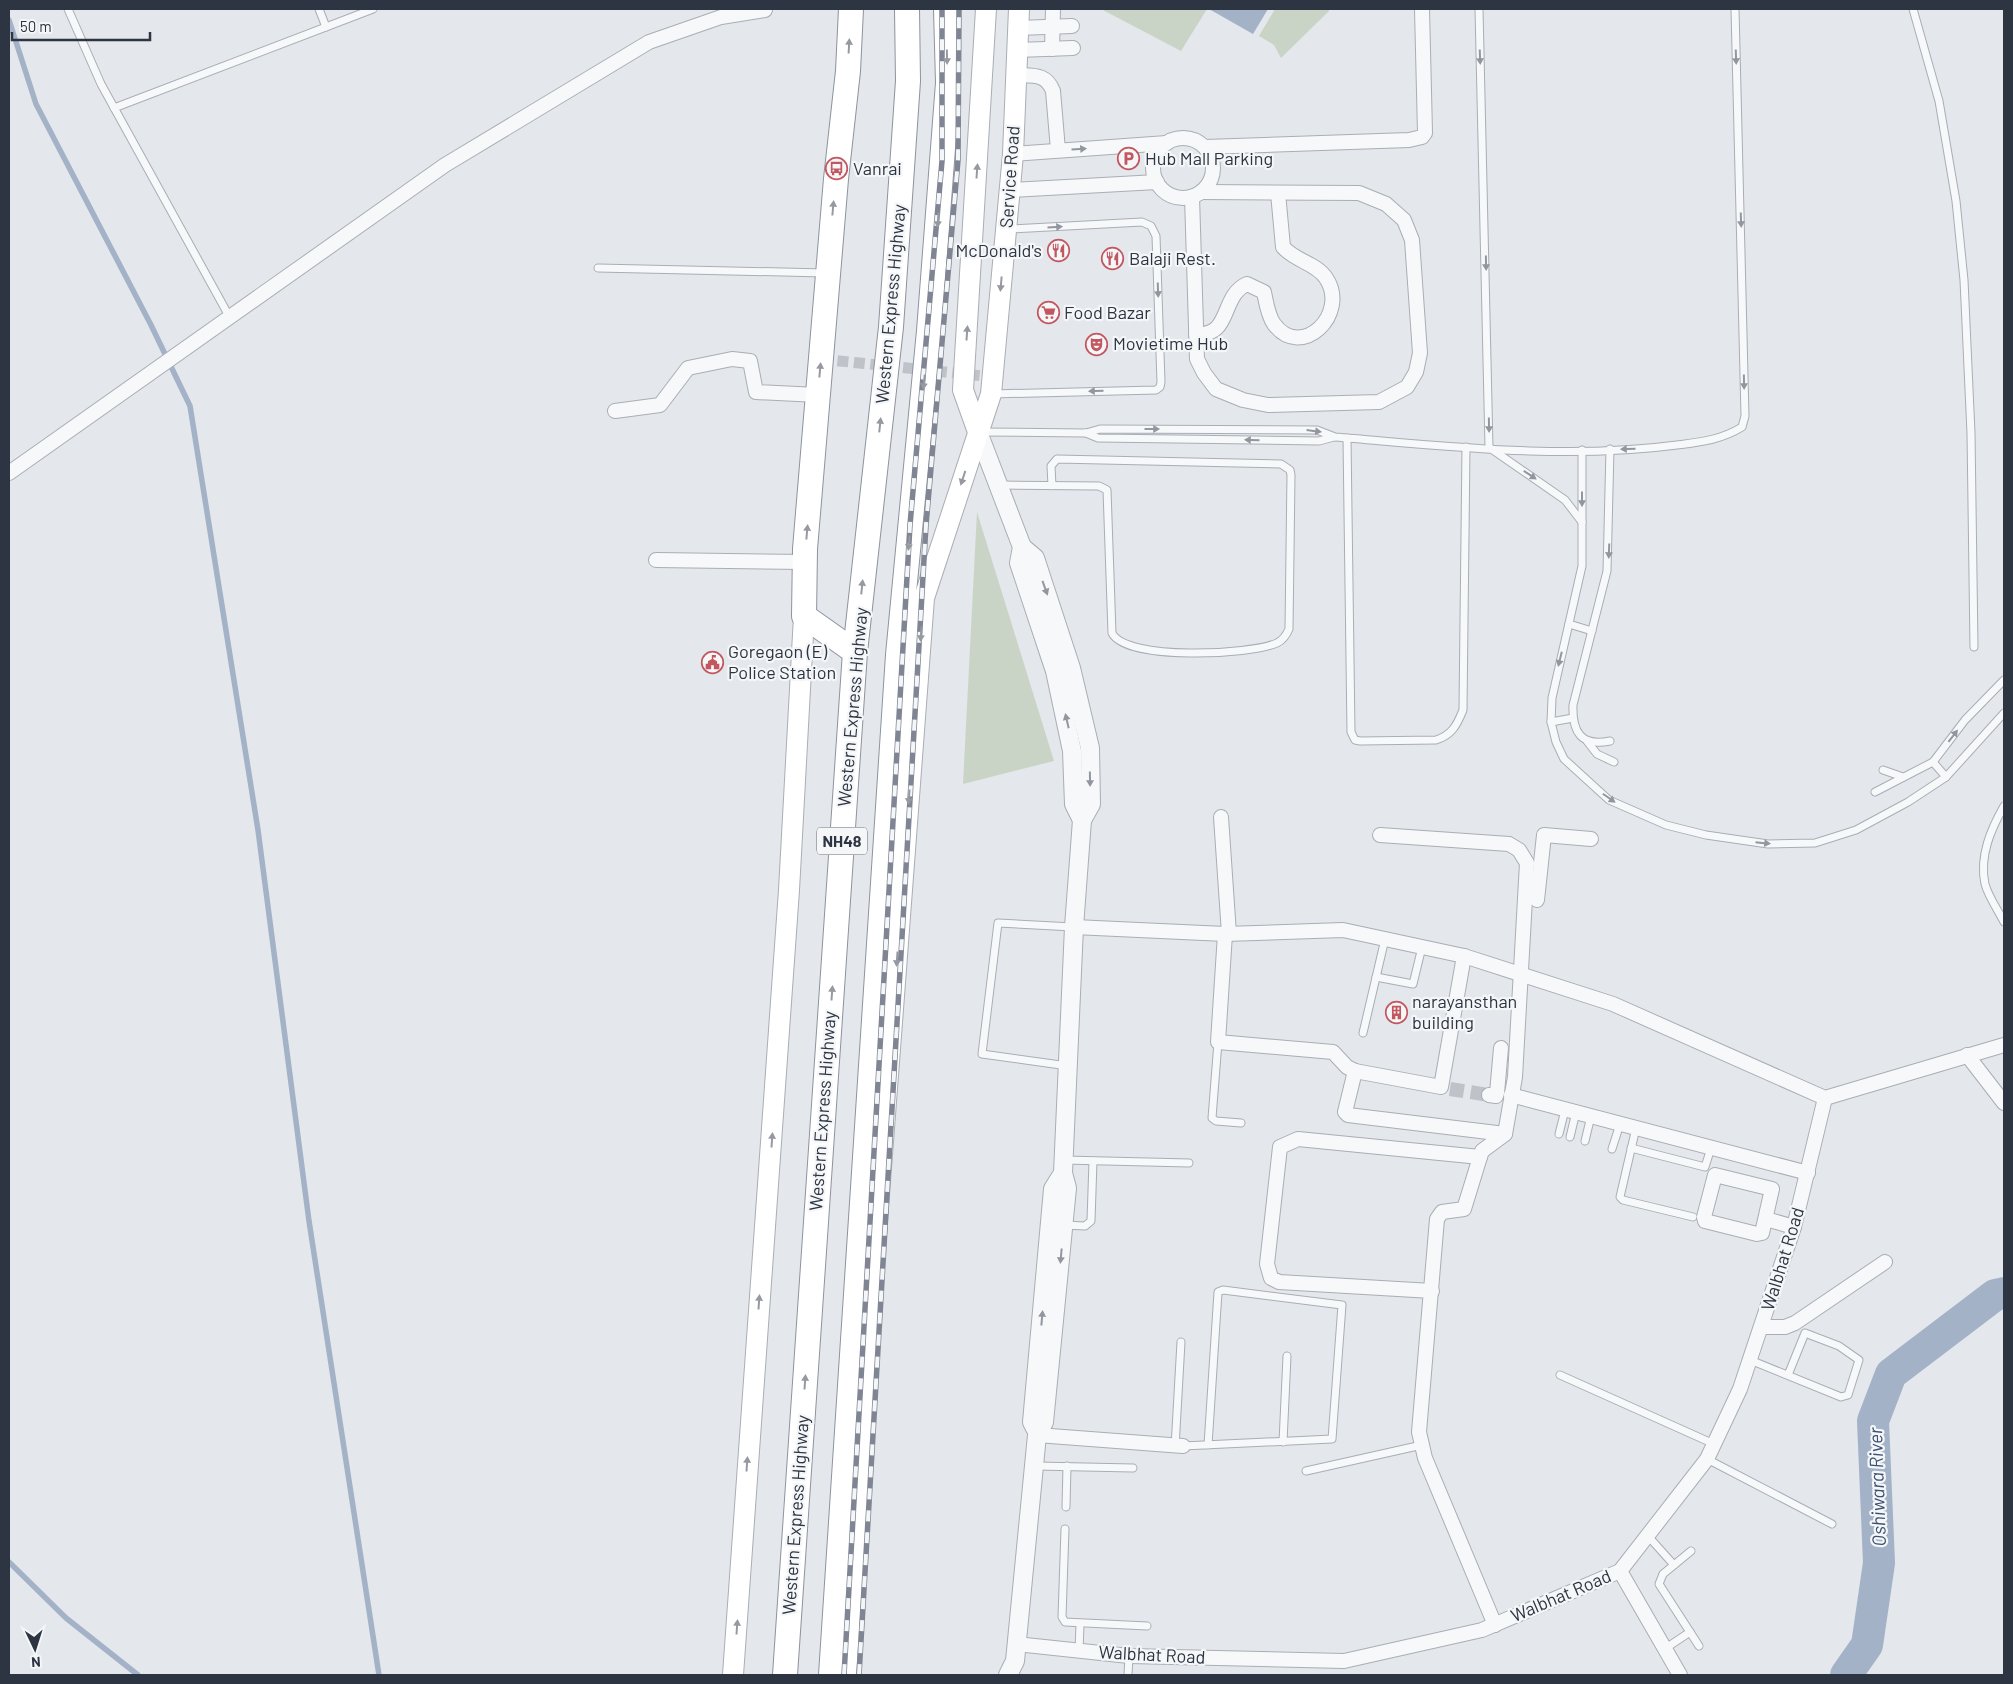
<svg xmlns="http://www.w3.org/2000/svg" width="2013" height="1684" viewBox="0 0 2013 1684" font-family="Barlow,sans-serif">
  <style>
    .green { fill: #c9d4c6 }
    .water { fill: #a3b2c7 }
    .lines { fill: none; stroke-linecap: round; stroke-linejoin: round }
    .stream { stroke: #a3b2c7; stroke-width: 5.5 }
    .river { stroke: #a3b2c7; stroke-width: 32 }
    .pedestrian-tunnel { stroke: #bfc3c9; stroke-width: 11; stroke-dasharray: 11 5.5; stroke-linecap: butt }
    .minor-tunnel { stroke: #bfc3c9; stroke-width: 14; stroke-dasharray: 14 7; stroke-linecap: butt }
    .service-casing { stroke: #a9aeb5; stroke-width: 9 }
    .minor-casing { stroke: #a9aeb5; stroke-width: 16 }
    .tertiary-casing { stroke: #a9aeb5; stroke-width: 20 }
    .secondary-casing { stroke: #a9aeb5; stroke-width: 22 }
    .trunk-casing { stroke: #8d93a0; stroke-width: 26 }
    .service { stroke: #f7f8f9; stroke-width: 7 }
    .minor { stroke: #f7f8f9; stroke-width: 14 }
    .tertiary { stroke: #f7f8f9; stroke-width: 18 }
    .secondary { stroke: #fff; stroke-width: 20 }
    .trunk { stroke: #fff; stroke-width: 24 }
    .rail-casing { stroke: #7f8593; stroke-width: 5.5 }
    .rail { stroke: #f4f6f8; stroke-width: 4; stroke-dasharray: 11; stroke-linecap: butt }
    .oneway { fill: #969aa0 }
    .oneway2 { fill: #92969e }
    .labels { text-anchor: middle; stroke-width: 4.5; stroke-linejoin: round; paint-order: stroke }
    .shield { fill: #f4f6f8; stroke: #696e79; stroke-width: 1 }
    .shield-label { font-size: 16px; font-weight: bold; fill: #2d3442 }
    .poi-label { font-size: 18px; fill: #2d3442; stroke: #f4f6f8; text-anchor: start }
    .street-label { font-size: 18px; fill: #2d3442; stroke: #f4f6f8 }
    .water-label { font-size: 19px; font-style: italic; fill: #3b5072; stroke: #f4f6f8 }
  </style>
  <rect width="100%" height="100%" fill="#e4e7eb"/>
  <!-- green -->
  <g class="green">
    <polygon points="1101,9 1207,9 1181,51"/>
    <polygon points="1275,9 1329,9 1329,11 1281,58 1274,45 1259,36"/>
    <polygon points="977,512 1054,761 963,784"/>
  </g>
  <!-- water -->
  <polygon class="water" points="1209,9 1268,9 1253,34"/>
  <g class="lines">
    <!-- stream -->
    <g class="stream">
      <polyline points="9,20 36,104 151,325 190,406 258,830 309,1221 379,1675"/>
      <polyline points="9,1562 66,1618 138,1675"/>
    </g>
    <!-- river -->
    <polyline class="river" points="1846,1675 1867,1645 1879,1563 1873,1421 1891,1374 1995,1295 2004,1293"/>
    <!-- pedestrian-tunnel -->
    <polyline class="pedestrian-tunnel" points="821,359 993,377"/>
    <!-- minor-tunnel -->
    <polyline class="minor-tunnel" points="1450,1089 1489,1095"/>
    <defs>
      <g id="service">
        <polyline points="68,9 101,84 229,316"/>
        <polyline points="319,9 326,27"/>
        <polyline points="1479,9 1489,448"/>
        <polyline points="1913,9 1939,101 1956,201 1964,280 1971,433 1974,647"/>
        <polyline points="114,108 373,9"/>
        <polyline points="598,268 825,273"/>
        <polyline points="992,394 1156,390 1160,387 1161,382 1156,236 1151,226 1142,222 1009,229"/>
        <path d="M 979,432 L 1086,433 L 1100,429 L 1317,430 L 1335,437 C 1447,446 1564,460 1677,445 C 1700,442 1721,440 1742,427 L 1745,416 L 1735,9"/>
        <polyline points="1086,433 1098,438 1319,441 1334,437"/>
        <path d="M 1347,438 L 1351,732 L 1355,740 L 1360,741 L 1436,740 C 1452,735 1457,725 1463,710 L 1466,447"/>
        <polyline points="1490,448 1565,500 1582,522"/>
        <path d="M 1610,449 L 1607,571 L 1573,705 C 1572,732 1581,747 1610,741"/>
        <polyline points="1582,450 1582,566 1552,698 1551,722 1556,742 1564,759 1609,800 1666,825 1706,835 1768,844 1815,843 1856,830 1908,802 1946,777 2004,713"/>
        <path d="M 999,485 L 1099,486 L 1107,490 L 1112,633 C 1126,661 1250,655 1277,643 C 1283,640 1286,636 1289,629 L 1291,475 L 1290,470 L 1281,464 L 1057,459 L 1051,466 L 1052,486"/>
        <polyline points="1569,624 1592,631"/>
        <polyline points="1551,722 1573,718"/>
        <polyline points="1587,741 1597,754 1614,762"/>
        <polyline points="1933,762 1946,777"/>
        <polyline points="1883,770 1903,777"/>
        <polyline points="1875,792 1933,762 1965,720 2004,680"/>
        <path d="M 2004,806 C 1991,829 1979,856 1985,884 C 1988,896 1998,910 2004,922"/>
        <polyline points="1376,977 1413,984 1422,947"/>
        <polyline points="1363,1033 1385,939"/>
        <polyline points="1218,1042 1212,1118 1216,1121 1241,1123"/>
        <polyline points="1068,1066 982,1054 998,923 1073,927"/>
        <polyline points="1636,1128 1620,1197 1623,1200 1693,1217"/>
        <polyline points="1559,1134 1565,1110"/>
        <polyline points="1570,1137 1576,1112"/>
        <polyline points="1585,1141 1591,1116"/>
        <polyline points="1631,1148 1705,1167 1711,1148"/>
        <polyline points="1612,1149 1620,1124"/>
        <polyline points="1064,1160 1189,1163"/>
        <polyline points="1064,1225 1085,1226 1091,1221 1093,1161"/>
        <polyline points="1750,1360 1841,1397 1848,1395 1859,1360 1839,1346 1805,1333 1788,1375"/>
        <polyline points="1560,1375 1714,1444"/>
        <polyline points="1283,1442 1287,1356"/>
        <polyline points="1183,1446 1332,1439 1342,1305 1223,1290 1218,1292 1208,1445"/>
        <polyline points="1175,1447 1181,1342"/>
        <polyline points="1707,1459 1832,1524"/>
        <polyline points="1036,1466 1133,1468"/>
        <polyline points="1306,1471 1422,1445"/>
        <polyline points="1066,1507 1067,1466"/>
        <polyline points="1065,1529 1062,1617 1065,1622 1147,1626"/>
        <polyline points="1648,1536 1674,1565"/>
        <polyline points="1691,1551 1663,1574 1659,1584 1699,1646"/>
        <polyline points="1666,1648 1690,1632"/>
        <polyline points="1079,1651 1080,1624"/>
        <polyline points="1128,1675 1129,1656"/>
      </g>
      <g id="minor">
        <polyline points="1018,28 1072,26"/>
        <polyline points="1052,49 1053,9"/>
        <polyline points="1017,50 1073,48"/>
        <path d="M 1016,75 C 1033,76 1046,73 1053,91 L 1058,150"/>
        <circle cx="1183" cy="168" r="30"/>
        <polyline points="1205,147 1409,140 1422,137 1425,133 1422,9"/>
        <polyline points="1013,154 1167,143"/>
        <polyline points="1010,190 1157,182"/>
        <polyline points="1192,197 1197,359 1204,373 1216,389 1243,400 1268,405 1379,402 1407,387 1416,372 1420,353 1412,240 1404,220 1386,204 1359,193 1201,192"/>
        <path d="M 1196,334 C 1232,337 1220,296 1247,284 L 1264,292 C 1266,302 1268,316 1274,324 C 1301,361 1350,314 1326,278 C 1316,263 1295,261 1283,247 L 1278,193"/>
        <polyline points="615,411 660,405 688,368 732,359 750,361 756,392 818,395"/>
        <polyline points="9,473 445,165 649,42 721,17 765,10"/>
        <polyline points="656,560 805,562"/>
        <polyline points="1221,817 1229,934"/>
        <polyline points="1380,835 1509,844 1519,850 1527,863 1515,1077 1505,1134 1482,1151 1480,1157 1298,1139 1280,1147 1267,1264 1271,1278 1279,1282 1432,1291"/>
        <polyline points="1537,900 1544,835 1591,839"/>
        <polyline points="1074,927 1225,934 1343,930 1464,956 1613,1004 1825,1098 2004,1045"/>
        <polyline points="1225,934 1218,1042 1333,1052 1347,1067 1355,1071"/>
        <polyline points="1464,956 1441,1087 1355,1071 1345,1112 1348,1115 1505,1134"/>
        <polyline points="1967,1055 2004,1103"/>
        <polyline points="1489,1095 1496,1096 1497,1093 1501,1048"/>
        <polyline points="1511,1095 1808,1173"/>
        <polyline points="1480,1157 1464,1209 1442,1212 1437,1219 1419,1432 1425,1458 1495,1625"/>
        <polygon points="1715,1175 1772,1189 1762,1233 1757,1234 1705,1221 1704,1217"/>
        <polyline points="1766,1219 1794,1227"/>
        <polyline points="1762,1327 1785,1327 1795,1323 1885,1262"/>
        <polyline points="1037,1435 1183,1446"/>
        <polyline points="1620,1571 1680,1675"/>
        <polyline points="1016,1644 1129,1656 1344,1661 1482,1630 1620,1571 1707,1459 1740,1389 1794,1227 1825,1098"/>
      </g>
      <g id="tertiary">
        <polyline points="978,432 1022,547 1019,563 1055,671 1072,751 1074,804 1082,820"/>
        <polyline points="1035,1428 1032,1422 1053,1189 1063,1173"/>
        <polyline points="1008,1675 1015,1661 1037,1435 1044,1422 1067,1188 1063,1173 1074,927 1082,820 1091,804 1090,748 1071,668 1035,558 1022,547"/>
      </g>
      <g id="secondary">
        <polyline points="978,432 963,390 986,9"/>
        <polyline points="733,1675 789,890 804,616"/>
        <polyline points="846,1675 873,1274 924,598 991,394 1013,154 1019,9"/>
      </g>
      <g id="trunk">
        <polyline points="851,9 848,71 836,179 805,549 804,616 855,652"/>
        <polyline points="785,1675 855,652 891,327 908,81 907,9"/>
        <polyline points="831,1675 898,655 929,331 948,83 946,9"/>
      </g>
    </defs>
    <!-- service casing -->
    <use href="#service" class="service-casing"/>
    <!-- minor casing -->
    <use href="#minor" class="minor-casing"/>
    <!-- tertiary casing -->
    <use href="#tertiary" class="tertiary-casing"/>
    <!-- secondary casing -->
    <use href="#secondary" class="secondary-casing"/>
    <!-- trunk casing -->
    <use href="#trunk" class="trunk-casing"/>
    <!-- service -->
    <use href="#service" class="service"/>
    <!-- minor -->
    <use href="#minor" class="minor"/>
    <!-- tertiary -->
    <use href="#tertiary" class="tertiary"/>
    <!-- secondary -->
    <use href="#secondary" class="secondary"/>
    <!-- trunk -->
    <use href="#trunk" class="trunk"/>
    <defs>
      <g id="rail">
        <polyline points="844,1675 910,525 942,161 942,9"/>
        <polyline points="859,1675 926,525 958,160 959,9"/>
      </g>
    </defs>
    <!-- rail casing -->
    <use href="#rail" class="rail-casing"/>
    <!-- rail -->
    <use href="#rail" class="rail"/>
  </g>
  <!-- one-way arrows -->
  <defs><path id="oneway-solid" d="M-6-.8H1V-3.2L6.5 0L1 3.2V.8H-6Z" transform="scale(1.25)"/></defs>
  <g class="oneway">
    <use href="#oneway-solid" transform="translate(849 46) rotate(-87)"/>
    <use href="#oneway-solid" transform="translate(947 57) rotate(89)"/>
    <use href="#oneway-solid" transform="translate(977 171) rotate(-86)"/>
    <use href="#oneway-solid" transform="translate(833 208) rotate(-85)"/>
    <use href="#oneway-solid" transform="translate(938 220) rotate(94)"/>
    <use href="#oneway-solid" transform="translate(1001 284) rotate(95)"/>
    <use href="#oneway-solid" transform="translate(967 333) rotate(-86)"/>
    <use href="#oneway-solid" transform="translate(820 370) rotate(-85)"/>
    <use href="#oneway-solid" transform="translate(924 382) rotate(96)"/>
    <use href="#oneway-solid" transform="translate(880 425) rotate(-84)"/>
    <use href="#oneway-solid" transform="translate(963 478) rotate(108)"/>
    <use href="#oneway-solid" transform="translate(807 532) rotate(-85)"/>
    <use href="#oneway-solid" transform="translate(909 543) rotate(96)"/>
    <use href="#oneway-solid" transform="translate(862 587) rotate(-84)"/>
    <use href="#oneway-solid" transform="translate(921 634) rotate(94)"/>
    <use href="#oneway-solid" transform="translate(909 797) rotate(94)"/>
    <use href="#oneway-solid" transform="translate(897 959) rotate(94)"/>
    <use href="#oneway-solid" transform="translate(832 993) rotate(-86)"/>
    <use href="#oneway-solid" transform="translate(772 1140) rotate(-86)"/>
    <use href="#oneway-solid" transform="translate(759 1302) rotate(-86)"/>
    <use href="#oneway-solid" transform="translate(805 1382) rotate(-86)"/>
    <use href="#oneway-solid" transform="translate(747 1464) rotate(-86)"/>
    <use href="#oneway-solid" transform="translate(737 1627) rotate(-86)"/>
  </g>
  <g class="oneway2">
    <use href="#oneway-solid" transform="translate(1480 57) rotate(88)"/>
    <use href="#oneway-solid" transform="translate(1736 57) rotate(88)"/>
    <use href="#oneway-solid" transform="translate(1079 149) rotate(-4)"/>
    <use href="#oneway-solid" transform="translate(1741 220) rotate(88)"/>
    <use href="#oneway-solid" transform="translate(1055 227) rotate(-3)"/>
    <use href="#oneway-solid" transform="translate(1486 263) rotate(89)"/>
    <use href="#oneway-solid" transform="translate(1158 290) rotate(88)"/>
    <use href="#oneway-solid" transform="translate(1744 382) rotate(89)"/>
    <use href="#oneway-solid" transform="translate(1096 391) rotate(179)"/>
    <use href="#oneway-solid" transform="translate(1489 425) rotate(89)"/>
    <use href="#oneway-solid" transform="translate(1152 429)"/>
    <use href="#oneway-solid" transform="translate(1314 431) rotate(7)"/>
    <use href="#oneway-solid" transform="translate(1252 440) rotate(-179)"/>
    <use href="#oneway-solid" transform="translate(1628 449) rotate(178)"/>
    <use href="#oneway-solid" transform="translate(1530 475) rotate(33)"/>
    <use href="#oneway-solid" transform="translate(1582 499) rotate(90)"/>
    <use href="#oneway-solid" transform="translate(1609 551) rotate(92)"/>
    <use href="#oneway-solid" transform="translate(1045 588) rotate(70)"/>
    <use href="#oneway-solid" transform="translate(1560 659) rotate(104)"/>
    <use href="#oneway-solid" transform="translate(1067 721) rotate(-103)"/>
    <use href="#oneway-solid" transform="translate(1953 736) rotate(-52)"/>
    <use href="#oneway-solid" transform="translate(1090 779) rotate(89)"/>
    <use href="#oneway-solid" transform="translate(1609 798) rotate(35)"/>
    <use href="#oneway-solid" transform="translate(1763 843) rotate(6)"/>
    <use href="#oneway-solid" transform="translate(1061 1256) rotate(95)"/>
    <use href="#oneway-solid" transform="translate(1042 1318) rotate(-85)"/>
  </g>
  <!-- icons -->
  <defs>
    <symbol id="parking-ring" viewBox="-11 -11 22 22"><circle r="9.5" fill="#f4f6f8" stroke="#c35760" stroke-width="1.5"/><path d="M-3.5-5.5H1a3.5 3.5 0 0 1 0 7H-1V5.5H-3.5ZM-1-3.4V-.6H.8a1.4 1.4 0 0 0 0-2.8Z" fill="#c35760"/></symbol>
    <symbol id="bus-ring" viewBox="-11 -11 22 22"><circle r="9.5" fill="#f4f6f8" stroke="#c35760" stroke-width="1.5"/><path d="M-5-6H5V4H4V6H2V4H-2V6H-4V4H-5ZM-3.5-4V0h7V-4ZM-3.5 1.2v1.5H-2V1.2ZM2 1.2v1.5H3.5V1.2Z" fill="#c35760"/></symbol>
    <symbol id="restaurant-ring" viewBox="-11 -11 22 22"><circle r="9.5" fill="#f4f6f8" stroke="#c35760" stroke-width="1.5"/><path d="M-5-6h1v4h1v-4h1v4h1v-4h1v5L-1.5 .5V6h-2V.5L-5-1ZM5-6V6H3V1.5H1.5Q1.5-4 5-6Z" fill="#c35760"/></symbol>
    <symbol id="supermarket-ring" viewBox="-11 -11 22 22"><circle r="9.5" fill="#f4f6f8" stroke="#c35760" stroke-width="1.5"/><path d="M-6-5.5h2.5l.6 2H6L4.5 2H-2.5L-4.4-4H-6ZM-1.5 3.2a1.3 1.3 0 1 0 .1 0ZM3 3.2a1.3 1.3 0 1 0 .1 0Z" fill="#c35760"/></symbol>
    <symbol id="theatre-ring" viewBox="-11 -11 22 22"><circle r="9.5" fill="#f4f6f8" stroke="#c35760" stroke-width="1.5"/><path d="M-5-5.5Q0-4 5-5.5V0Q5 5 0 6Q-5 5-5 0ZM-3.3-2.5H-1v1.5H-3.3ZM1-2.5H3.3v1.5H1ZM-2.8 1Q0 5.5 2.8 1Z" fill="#c35760"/></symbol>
    <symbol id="civic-ring" viewBox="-11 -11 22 22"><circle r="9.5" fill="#f4f6f8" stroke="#c35760" stroke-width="1.5"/><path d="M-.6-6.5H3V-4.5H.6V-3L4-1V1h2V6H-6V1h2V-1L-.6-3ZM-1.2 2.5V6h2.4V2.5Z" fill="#c35760"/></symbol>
    <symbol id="building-ring" viewBox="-11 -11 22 22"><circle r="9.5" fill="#f4f6f8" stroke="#c35760" stroke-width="1.5"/><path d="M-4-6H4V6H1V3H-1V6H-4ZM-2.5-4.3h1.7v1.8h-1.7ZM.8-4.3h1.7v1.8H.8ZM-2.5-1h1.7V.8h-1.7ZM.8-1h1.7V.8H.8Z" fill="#c35760"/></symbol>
  </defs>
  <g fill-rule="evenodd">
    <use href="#parking-ring" x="1116" y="146" width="25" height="25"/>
    <use href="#bus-ring" x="824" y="156" width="25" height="25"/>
    <use href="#restaurant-ring" x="1046" y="238" width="25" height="25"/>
    <use href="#restaurant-ring" x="1100" y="246" width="25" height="25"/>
    <use href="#supermarket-ring" x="1036" y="300" width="25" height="25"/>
    <use href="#theatre-ring" x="1084" y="332" width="25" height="25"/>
    <use href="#civic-ring" x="700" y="650" width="25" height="25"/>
    <use href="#building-ring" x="1384" y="1000" width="25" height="25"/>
  </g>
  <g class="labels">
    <!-- shield labels -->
    <rect class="shield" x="817" y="827.5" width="50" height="27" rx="4"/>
    <g class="shield-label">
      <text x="842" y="847">NH48</text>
    </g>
    <!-- poi labels -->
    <g class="poi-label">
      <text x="1145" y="165">Hub Mall Parking</text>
      <text x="853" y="175">Vanrai</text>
      <text x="1042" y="257" text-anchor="end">McDonald's</text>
      <text x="1129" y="265">Balaji Rest.</text>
      <text x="1064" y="319">Food Bazar</text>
      <text x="1113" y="350">Movietime Hub</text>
      <text x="728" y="658">Goregaon (E)<tspan x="728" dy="21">Police Station</tspan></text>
      <text x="1412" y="1008">narayansthan<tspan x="1412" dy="21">building</tspan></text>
    </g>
    <!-- street labels -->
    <g class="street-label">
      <text transform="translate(1010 177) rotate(-86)" y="6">Service Road</text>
      <text transform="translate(891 304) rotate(-85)" y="6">Western Express Highway</text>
      <text transform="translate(853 707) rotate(-85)" y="6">Western Express Highway</text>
      <text transform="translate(823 1111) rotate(-86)" y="6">Western Express Highway</text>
      <text transform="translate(1783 1259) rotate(-73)" y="6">Walbhat Road</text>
      <text transform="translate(796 1515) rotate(-86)" y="6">Western Express Highway</text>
      <text transform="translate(1561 1596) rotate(-23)" y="6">Walbhat Road</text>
      <text transform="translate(1152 1655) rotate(3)" y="6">Walbhat Road</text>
    </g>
    <!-- water labels -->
    <g class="water-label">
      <text transform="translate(1877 1487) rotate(-92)" y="7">Oshiwara River</text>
    </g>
  </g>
  <!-- border -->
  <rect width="2013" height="1684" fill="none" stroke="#2d3442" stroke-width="20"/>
  <!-- north arrow -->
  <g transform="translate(35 1649) rotate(176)" stroke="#f4f6f8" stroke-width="4" paint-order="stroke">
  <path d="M0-4L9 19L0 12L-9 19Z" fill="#2d3442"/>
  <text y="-8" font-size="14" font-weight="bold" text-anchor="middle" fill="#2d3442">N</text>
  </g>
  <!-- scale -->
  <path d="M12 32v8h138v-8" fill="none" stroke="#2d3442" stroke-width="2.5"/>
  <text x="20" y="32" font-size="15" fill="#2d3442" stroke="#f4f6f8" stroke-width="4" paint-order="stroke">50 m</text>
</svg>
